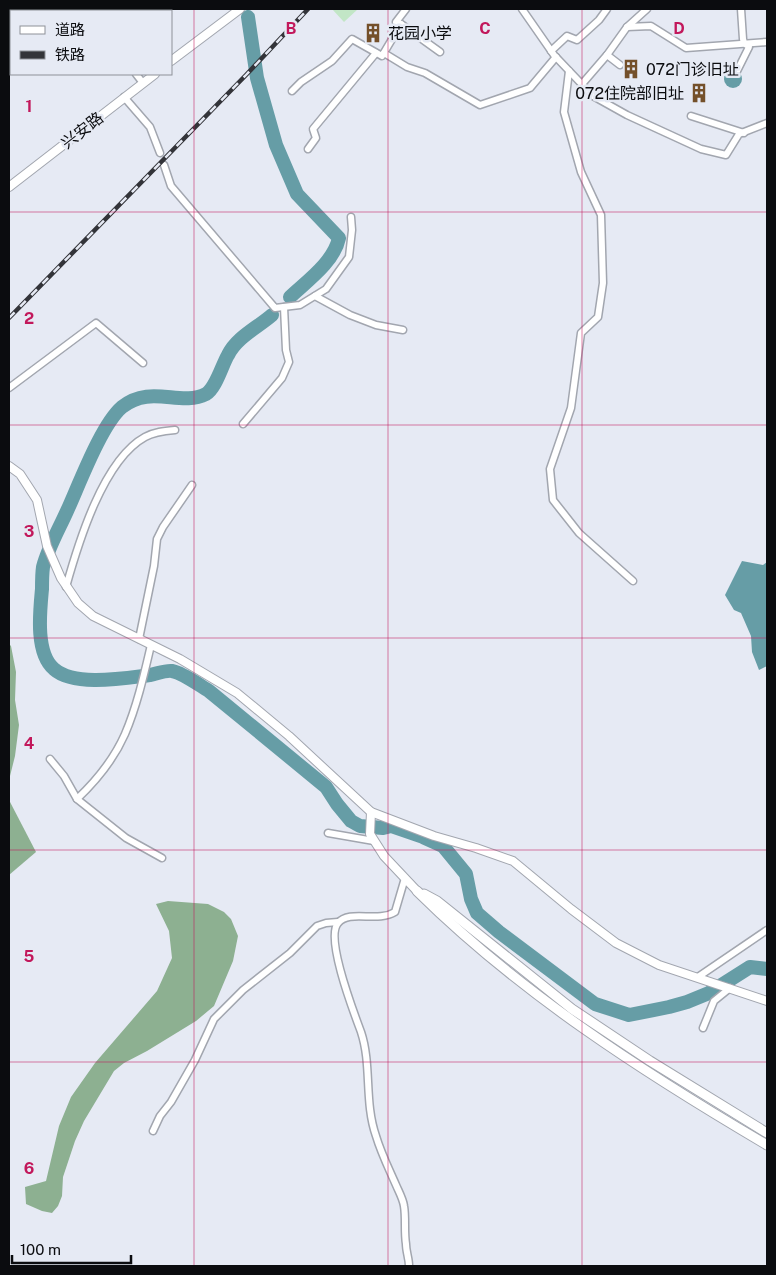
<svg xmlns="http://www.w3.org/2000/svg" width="776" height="1275" viewBox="0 0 776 1275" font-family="'Public Sans','Noto Sans SC',sans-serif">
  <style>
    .green { fill: #c2e6c6 }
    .forest { fill: #8db091 }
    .water { fill: #669da6 }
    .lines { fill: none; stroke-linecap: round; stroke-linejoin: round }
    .river { stroke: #669da6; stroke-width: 14 }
    .minor-casing { stroke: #a2a6af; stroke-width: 9 }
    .tertiary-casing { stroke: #a2a6af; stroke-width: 10 }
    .secondary-casing { stroke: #a2a6af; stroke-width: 11 }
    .minor { stroke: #fff; stroke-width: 6 }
    .tertiary { stroke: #fff; stroke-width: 8 }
    .secondary { stroke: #fff; stroke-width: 9 }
    .rail-casing { stroke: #333439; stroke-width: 4.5 }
    .rail { stroke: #e6eaf4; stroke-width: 2.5; stroke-dasharray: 8; stroke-linecap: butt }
    .grid { fill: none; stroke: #c2185b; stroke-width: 1; stroke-opacity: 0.55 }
    .labels { text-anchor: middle; stroke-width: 5; stroke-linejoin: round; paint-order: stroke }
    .poi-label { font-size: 16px; fill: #0b0c0f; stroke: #e6eaf4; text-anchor: start }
    .street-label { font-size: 16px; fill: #0b0c0f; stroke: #e6eaf4 }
    .grid-label { font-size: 16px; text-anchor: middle; font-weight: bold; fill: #c2185b; stroke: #e6eaf4; stroke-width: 5; stroke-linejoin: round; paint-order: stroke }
  </style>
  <rect width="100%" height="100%" fill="#e6eaf4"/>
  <!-- green -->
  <polygon class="green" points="332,9 358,9 344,22"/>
  <!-- forest -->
  <g class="forest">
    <polygon points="9,644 11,646 16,672 15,700 19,725 15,756 9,780"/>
    <polygon points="9,800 36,852 9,875"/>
    <polygon points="168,901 208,904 224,912 231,919 238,936 233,961 214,1006 196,1021 147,1051 124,1063 114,1071 84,1121 75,1141 63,1177 62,1196 58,1206 52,1213 42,1211 26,1204 25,1187 46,1181 59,1126 71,1097 95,1063 157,991 172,958 169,931 156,904"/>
  </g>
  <!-- water -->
  <g class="water">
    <circle cx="733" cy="79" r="9"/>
    <polygon points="742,561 763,565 767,562 767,666 759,670 752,652 751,636 741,613 734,610 725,595"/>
  </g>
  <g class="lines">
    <!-- river -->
    <g class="river">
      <path d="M 248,17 L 257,78 L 276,145 L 297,194 L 339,238 C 334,262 307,281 290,297"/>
      <path d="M 272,315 C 257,328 237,337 228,355 C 222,365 216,388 206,394 C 180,407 151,384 122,407 C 101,425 79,485 67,511 C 59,529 48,548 43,567 C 42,574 42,582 42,589 C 40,611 35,653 54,669 C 74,687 125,678 150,675 C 156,674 166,670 172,671 C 183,673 199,685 209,691 L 326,787 L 337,804 L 351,821 L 360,826 L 383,828 L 391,826 L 423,837 L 443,846 L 466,874 L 471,899 L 477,913 L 499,932 L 595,1004 L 629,1015 L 669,1007 L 687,1002 L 709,993 L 750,967 L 767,969"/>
    </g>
    <defs>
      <g id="minor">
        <polyline points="62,9 65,11"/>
        <polyline points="522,9 554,55 593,96 627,115 701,149 726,155 739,134 767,123"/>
        <polyline points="20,11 22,9"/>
        <polyline points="401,24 440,52"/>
        <polyline points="627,27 651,26 686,48 767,42"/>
        <polyline points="9,28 11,24"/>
        <polyline points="551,51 567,36 577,40 599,20 607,9"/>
        <polyline points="384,53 407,67 425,73 480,105 530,88 556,57"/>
        <polyline points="607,55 620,65"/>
        <polyline points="569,71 564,112 581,172 601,215 603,283 598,317 581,333 571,408 550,469 553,500 579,533 633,581"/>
        <polyline points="737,71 749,47 744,43 743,39 741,9"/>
        <polyline points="136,74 143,83"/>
        <polyline points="582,84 607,55 627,27 647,9"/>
        <polyline points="292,91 301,82 332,61 352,39 382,56 401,24 396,22 406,9"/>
        <polyline points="124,97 150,127 160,153"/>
        <polyline points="691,116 744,133"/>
        <polyline points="308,149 316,138 313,129 376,53"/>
        <polyline points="164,165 171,186 275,308 300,305 326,289 349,257 352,230 351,217"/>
        <polyline points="315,296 350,315 376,325 403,330"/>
        <polyline points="9,388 96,323 143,363"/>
        <polyline points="243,424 282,378 289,362 286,350 284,307"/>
        <path d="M 66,587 C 78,544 103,460 145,437 C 154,432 164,431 175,430"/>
        <polyline points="139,639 154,566 157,539 163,527 192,485"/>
        <polyline points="50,759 64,776 77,799 126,838 162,858"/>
        <path d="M 77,799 C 96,781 114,759 125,734 C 137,706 144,675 151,645"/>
        <polyline points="328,833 374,841"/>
        <path d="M 405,878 L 395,912 C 377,923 350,909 338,923 C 325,938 354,1013 361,1032 C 372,1065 364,1102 376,1136 C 381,1153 389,1169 396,1185 C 399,1192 403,1199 404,1206 C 406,1218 404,1231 406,1244 C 406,1252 409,1258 409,1266"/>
        <polyline points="698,977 767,930"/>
        <polyline points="703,1028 714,1001 730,988"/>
        <polyline points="153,1131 160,1116 171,1102 195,1060 214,1019 243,990 290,953 317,926 326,923 338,922"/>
      </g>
      <g id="tertiary">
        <polyline points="171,61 240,9"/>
        <polyline points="9,187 155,74"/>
        <polyline points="9,466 20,474 37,500 47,546 61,578 78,603 93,616 180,659 237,693 289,736 371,812 434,836 476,848 513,861 571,909 616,943 659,965 767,1001"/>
        <polyline points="371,812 370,834 384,856 417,891"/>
      </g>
      <g id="secondary">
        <path d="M 417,891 C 520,993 643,1072 767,1145"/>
        <polyline points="424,894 437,901 572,1009 650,1061 767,1133"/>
      </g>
    </defs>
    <!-- minor casing -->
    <use href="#minor" class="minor-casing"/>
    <!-- tertiary casing -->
    <use href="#tertiary" class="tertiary-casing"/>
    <!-- secondary casing -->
    <use href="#secondary" class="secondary-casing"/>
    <!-- minor -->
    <use href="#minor" class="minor"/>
    <!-- tertiary -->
    <use href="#tertiary" class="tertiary"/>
    <!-- secondary -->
    <use href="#secondary" class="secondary"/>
    <defs>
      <polyline id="rail" points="9,318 246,75 308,9"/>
    </defs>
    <!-- rail casing -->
    <use href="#rail" class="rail-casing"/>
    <!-- rail -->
    <use href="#rail" class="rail"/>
  </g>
  <!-- grid -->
  <path class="grid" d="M 194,9 L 194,1266M 388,9 L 388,1266M 582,9 L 582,1266M 9,212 L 767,212M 9,425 L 767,425M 9,638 L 767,638M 9,850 L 767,850M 9,1062 L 767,1062"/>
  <!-- icons -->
  <defs>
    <symbol id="building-bare" viewBox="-9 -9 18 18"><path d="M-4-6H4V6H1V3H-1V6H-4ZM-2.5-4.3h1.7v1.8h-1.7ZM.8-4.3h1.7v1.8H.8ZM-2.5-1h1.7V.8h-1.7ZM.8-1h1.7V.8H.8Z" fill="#74502a" stroke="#e6eaf4" stroke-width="2.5" paint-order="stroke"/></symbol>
  </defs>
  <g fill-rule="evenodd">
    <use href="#building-bare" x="359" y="19" width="28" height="28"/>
    <use href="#building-bare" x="617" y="55" width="28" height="28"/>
    <use href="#building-bare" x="685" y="79" width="28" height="28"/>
  </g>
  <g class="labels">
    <!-- poi labels -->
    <g class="poi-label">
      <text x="388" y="39">花园小学</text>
      <text x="646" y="75">072门诊旧址</text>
      <text x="684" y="99" text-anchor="end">072住院部旧址</text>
    </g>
    <!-- street labels -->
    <g class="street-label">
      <text transform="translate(82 130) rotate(-38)" y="6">兴安路</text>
    </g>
  </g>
  <g class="grid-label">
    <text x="291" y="34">B</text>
    <text x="485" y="34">C</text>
    <text x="679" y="34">D</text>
    <text x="29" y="112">1</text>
    <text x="29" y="324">2</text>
    <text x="29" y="537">3</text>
    <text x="29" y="749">4</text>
    <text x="29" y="962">5</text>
    <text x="29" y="1174">6</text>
  </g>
  <!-- border -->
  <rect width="776" height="1275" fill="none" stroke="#0b0c0f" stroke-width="20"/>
  <!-- legend -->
  <rect x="10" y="10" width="162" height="65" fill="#e6eaf4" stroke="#8e9198"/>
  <rect x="20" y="26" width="25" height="8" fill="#ffffff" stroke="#8e9198"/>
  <text x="55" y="35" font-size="15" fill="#0b0c0f">道路</text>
  <rect x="20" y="51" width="25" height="8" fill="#333439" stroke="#8e9198"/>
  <text x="55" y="60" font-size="15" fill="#0b0c0f">铁路</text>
  <!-- scale -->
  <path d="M12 1255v8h119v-8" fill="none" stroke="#0b0c0f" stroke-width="2.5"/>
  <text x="20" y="1255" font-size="15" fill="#0b0c0f" stroke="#e6eaf4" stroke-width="4" paint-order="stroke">100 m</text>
</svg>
